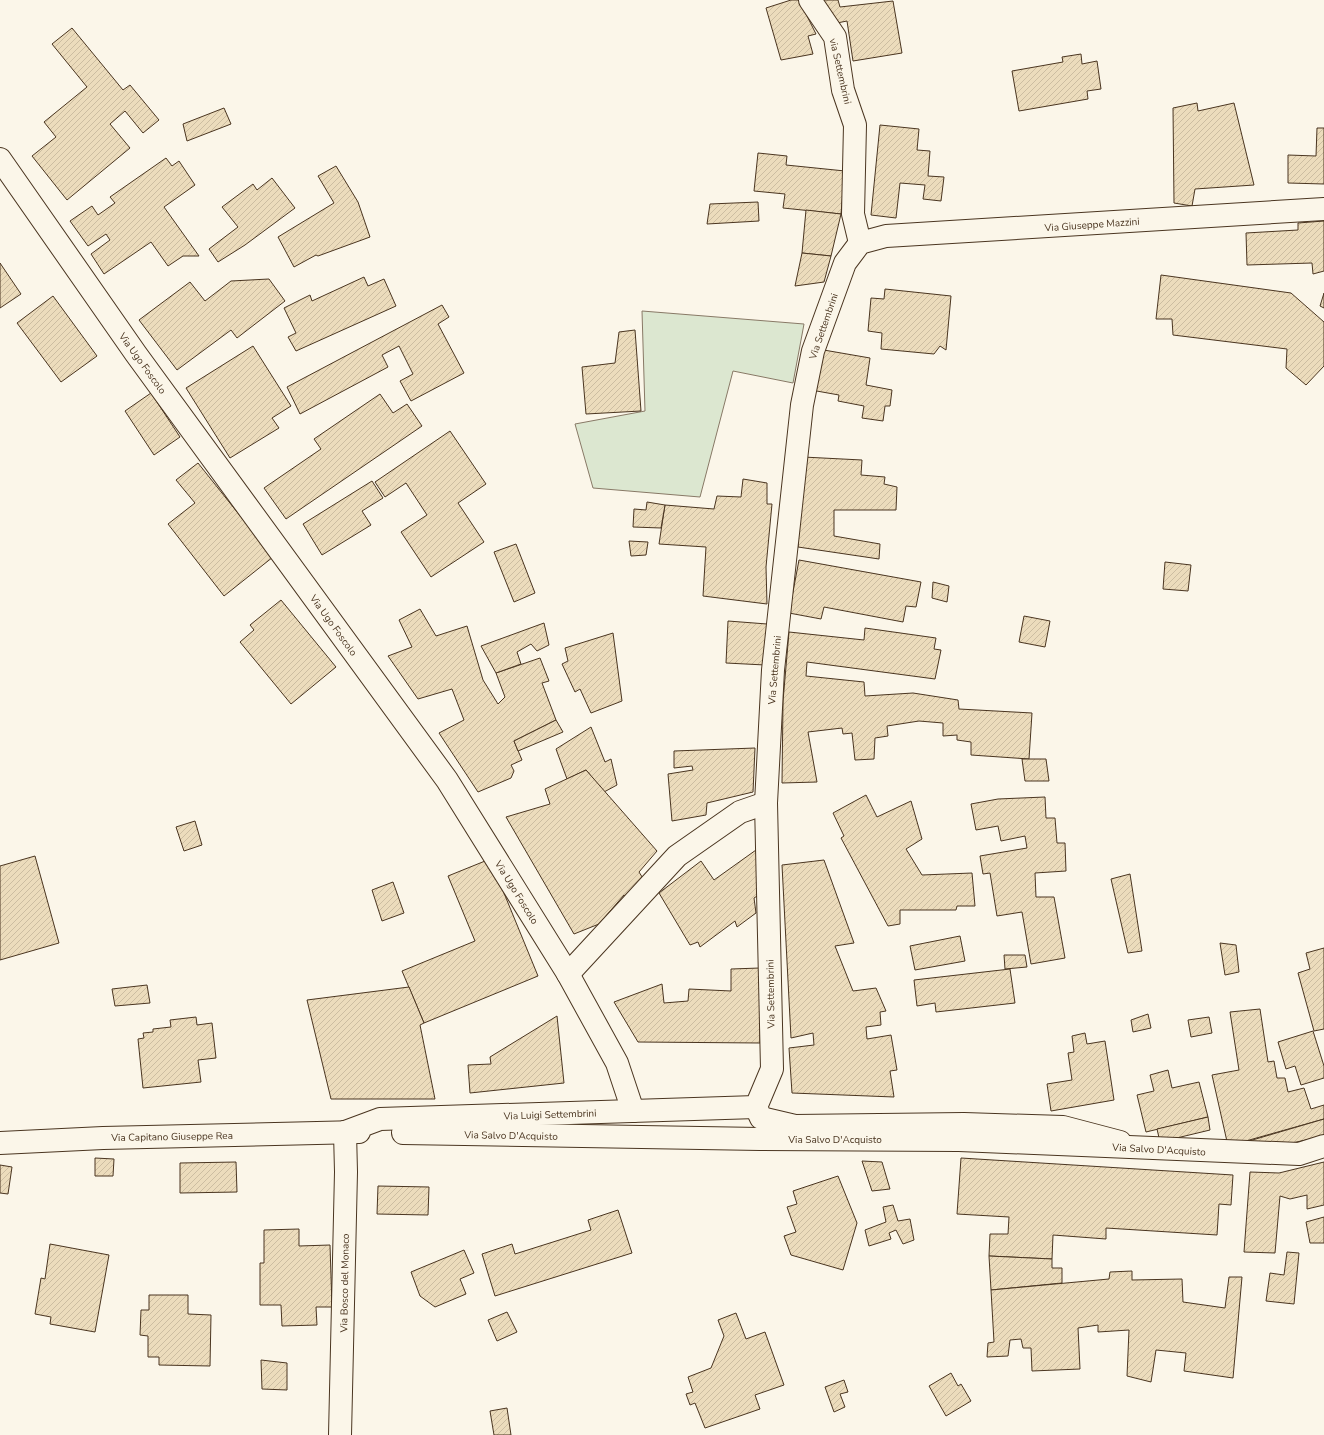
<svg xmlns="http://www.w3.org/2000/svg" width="1324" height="1435" viewBox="0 0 1324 1435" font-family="'Nunito Sans',sans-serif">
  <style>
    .grass { fill: #dce7d0; stroke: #887966 }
    .building { fill: url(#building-hatch); stroke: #4a3520 }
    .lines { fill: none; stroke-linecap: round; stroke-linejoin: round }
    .minor-casing { stroke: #4a3520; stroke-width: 24 }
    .tertiary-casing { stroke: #4a3520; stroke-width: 24 }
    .minor { stroke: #fbf6e9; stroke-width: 22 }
    .tertiary { stroke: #fbf6e9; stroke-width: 22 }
    .labels { text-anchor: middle; stroke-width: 3; stroke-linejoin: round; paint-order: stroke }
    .street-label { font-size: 10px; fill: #4a3520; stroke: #fbf6e9 }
  </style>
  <defs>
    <pattern id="building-hatch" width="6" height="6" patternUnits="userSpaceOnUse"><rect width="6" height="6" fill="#ecdcbc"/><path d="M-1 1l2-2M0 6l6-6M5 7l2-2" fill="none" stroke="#ccbda1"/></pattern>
  </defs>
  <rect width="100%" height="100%" fill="#fbf6e9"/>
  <!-- grass -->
  <polygon class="grass" points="642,311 804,324 793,383 733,371 700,497 593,488 575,424 645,411"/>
  <!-- building -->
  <g class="building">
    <polygon points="791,0 799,0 816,34 808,36 813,54 781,60 766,8"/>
    <polygon points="820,0 838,0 840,7 893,1 902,53 853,61 847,21 832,24"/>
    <polygon points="72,28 123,90 130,85 159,120 143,133 125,111 110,124 130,148 67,200 32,156 56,137 44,122 87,87 52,44"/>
    <polygon points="1081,54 1082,64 1097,61 1101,89 1087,91 1088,99 1019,111 1012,71 1063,62 1062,57"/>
    <polygon points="1197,103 1198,111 1234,103 1254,185 1195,189 1192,206 1174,203 1173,108"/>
    <polygon points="224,108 231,124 187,141 183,124"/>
    <polygon points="880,125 919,129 917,150 930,151 928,176 944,177 941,201 923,199 925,185 900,183 896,218 871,215"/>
    <polygon points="1317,128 1324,128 1324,184 1288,183 1288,155 1316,156"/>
    <polygon points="758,153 787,156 786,165 845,171 841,214 783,208 785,194 754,191"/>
    <polygon points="166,158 172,166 179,161 195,185 164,207 199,256 183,256 168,266 151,242 104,274 91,254 110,240 106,234 88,246 70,221 92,206 98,215 115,203 110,197"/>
    <polygon points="336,166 358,202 370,237 318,256 316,255 294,267 278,237 334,203 318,176"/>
    <polygon points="272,178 295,208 245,245 218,262 209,249 238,227 222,207 253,184 257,190"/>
    <polygon points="758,202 759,221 707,224 710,204"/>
    <polygon points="806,210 841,214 831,256 802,253"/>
    <polygon points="1324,221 1324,271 1313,274 1312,263 1247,265 1246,233 1298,230 1298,223"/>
    <polygon points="802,253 831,256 824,282 795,286"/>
    <polygon points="0,263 21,294 0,308"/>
    <polygon points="1161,275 1291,293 1324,322 1324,366 1306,385 1286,368 1287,349 1173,335 1172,319 1156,319"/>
    <polygon points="364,277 368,286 384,279 396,306 296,351 288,337 296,333 284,308 310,295 312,301"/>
    <polygon points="269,279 285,301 237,338 231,330 177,370 139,320 190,282 205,301 231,281"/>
    <polygon points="885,289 951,296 946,350 940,346 934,354 881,349 882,333 868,331 871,298 884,299"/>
    <polygon points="1324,293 1324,308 1320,306"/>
    <polygon points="53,296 97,356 61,382 17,323"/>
    <polygon points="442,305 449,317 438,324 464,373 411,401 400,381 413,374 399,346 382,355 388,367 300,414 287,387"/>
    <polygon points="635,330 641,411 586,414 582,367 615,363 619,332"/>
    <polygon points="253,346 291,406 272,418 279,428 230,458 186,388"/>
    <polygon points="818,349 870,358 866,385 892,390 890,406 885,406 883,421 862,418 864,406 838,401 839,395 811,390"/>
    <polygon points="151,393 180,437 154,455 125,411"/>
    <polygon points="380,394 393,413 407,404 422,426 286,519 264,488 321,449 314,439"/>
    <polygon points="450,431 486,484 458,503 484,542 431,577 401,532 427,515 406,483 385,497 375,482"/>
    <polygon points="803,457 862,460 861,475 885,477 884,484 897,487 896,510 834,510 834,536 880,544 879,559 798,547"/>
    <polygon points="198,463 273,557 224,596 168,524 195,503 176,480"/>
    <polygon points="743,479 767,483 767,504 772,504 766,567 767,604 703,596 706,547 659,544 665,505 714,509 717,496 741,497"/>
    <polygon points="372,481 383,498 362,511 371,525 322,555 303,524"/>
    <polygon points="647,502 665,505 661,528 633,527 634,509 646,510"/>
    <polygon points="629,541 648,542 646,555 631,556"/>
    <polygon points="516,544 535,593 514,602 494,552"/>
    <polygon points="799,560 921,582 916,607 906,606 903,622 824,607 821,619 789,613"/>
    <polygon points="1165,562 1191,565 1188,591 1163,589"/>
    <polygon points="933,582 949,586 947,602 932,598"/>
    <polygon points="281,600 336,667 291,704 240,642 254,630 250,625"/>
    <polygon points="420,609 436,636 467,626 483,680 498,704 505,697 496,673 540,658 549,681 542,683 556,720 514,741 522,760 511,765 514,771 511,778 478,792 439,733 464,720 452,689 418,699 388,656 412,647 399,620"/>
    <polygon points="1024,616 1050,621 1045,647 1019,642"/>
    <polygon points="728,621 767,624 765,665 726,663"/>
    <polygon points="544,623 549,645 537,651 531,644 517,652 521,664 496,673 481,646"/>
    <polygon points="865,628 936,638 934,649 941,650 935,679 807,662 806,676 864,682 865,696 913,693 958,700 959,709 1032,713 1029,759 971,755 971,742 957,740 957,735 943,736 943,723 919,721 887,726 888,736 875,738 874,759 855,760 852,733 843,734 842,728 808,732 817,782 782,783 783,701 789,632 864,640"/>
    <polygon points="613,633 622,701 591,713 580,689 575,692 562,664 568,661 565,648"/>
    <polygon points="556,720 563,732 518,751 514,741"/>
    <polygon points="591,727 605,762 611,759 617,785 604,792 586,770 567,779 556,749"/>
    <polygon points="755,748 753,792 707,803 706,815 672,821 668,774 693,770 692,766 674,768 674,751"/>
    <polygon points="1022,759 1046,759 1049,781 1025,781"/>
    <polygon points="586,770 657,851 639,872 644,880 629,899 624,895 599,924 574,934 506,817 550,804 545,789"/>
    <polygon points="866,795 877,817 911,801 922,839 906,849 922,875 972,873 975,906 957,906 956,910 900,910 900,924 888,926 841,838 844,836 833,813"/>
    <polygon points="1045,797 1046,818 1055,818 1057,843 1065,843 1066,871 1035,873 1036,897 1054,897 1065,958 1031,964 1022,912 997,916 990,873 983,874 980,856 1027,848 1025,836 1001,841 998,826 976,830 971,804 998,799"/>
    <polygon points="195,821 202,845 184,851 176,827"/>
    <polygon points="756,850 762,893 754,898 756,913 737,927 735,921 700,947 698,942 690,945 659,893 701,861 714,880"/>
    <polygon points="35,856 59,943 0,960 0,866"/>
    <polygon points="490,859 538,976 424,1023 402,971 475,941 448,876"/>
    <polygon points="824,860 854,943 835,946 853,991 876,988 886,1011 880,1012 881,1025 866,1027 867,1039 891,1035 897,1070 890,1071 894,1097 792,1093 789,1048 814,1045 813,1033 791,1038 782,865"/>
    <polygon points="1130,874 1142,951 1128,953 1111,879"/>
    <polygon points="393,882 404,913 382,921 372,890"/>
    <polygon points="960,936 965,961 915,970 910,946"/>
    <polygon points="1220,943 1236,945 1239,972 1225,975"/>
    <polygon points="1324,948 1324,1029 1314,1031 1298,973 1310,969 1306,953"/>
    <polygon points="1004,955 1025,955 1027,967 1005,969"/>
    <polygon points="760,968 760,1043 638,1042 614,1002 662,984 664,1003 688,1001 689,989 731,991 731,969"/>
    <polygon points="1010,969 1015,1003 936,1012 935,1003 917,1006 914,980"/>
    <polygon points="147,985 150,1003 115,1006 112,989"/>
    <polygon points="409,987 424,1023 420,1025 435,1099 331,1099 307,1000"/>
    <polygon points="1260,1009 1268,1062 1274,1061 1277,1078 1285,1078 1288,1092 1304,1088 1311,1109 1324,1105 1324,1119 1228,1146 1212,1075 1239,1070 1230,1012"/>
    <polygon points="1148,1014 1151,1028 1133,1032 1131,1020"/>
    <polygon points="557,1016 564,1083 470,1093 468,1065 491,1064 490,1057"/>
    <polygon points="196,1017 197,1025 212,1023 216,1058 198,1060 201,1082 143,1088 138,1039 144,1038 143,1033 153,1032 153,1029 171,1027 170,1020"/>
    <polygon points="1209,1017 1212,1033 1191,1037 1188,1020"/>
    <polygon points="1313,1031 1324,1066 1324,1078 1301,1085 1295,1066 1286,1069 1278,1042"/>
    <polygon points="1085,1033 1087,1044 1105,1041 1114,1100 1051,1111 1047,1084 1072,1080 1068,1053 1074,1052 1072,1036"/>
    <polygon points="1168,1070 1172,1088 1199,1082 1208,1117 1146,1132 1137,1095 1154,1091 1150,1075"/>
    <polygon points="1208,1117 1210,1130 1160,1142 1157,1129"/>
    <polygon points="1324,1119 1324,1136 1251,1152 1249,1141"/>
    <polygon points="95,1158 114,1159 113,1176 95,1176"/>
    <polygon points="961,1158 1233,1175 1231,1205 1219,1204 1217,1235 1106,1228 1106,1239 1053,1235 1052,1259 989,1256 990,1234 1008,1234 1009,1217 957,1214"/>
    <polygon points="862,1161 882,1162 890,1189 872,1191"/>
    <polygon points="236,1162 237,1192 180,1193 180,1163"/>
    <polygon points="1324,1162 1324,1205 1307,1209 1307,1195 1290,1199 1280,1196 1275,1253 1244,1252 1250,1172 1279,1173"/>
    <polygon points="0,1165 12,1167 8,1194 0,1193"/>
    <polygon points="838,1176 857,1223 843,1270 791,1255 784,1236 796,1232 787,1207 797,1204 793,1191"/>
    <polygon points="378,1186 429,1187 428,1215 377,1214"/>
    <polygon points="893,1205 898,1221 910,1219 914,1240 903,1244 896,1230 889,1233 891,1239 869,1246 865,1230 886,1222 883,1207"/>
    <polygon points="618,1210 632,1253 495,1296 482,1254 512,1244 515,1254 591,1230 588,1220"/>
    <polygon points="1324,1217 1324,1243 1310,1243 1306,1222"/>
    <polygon points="299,1229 299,1246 330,1245 332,1307 316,1307 317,1325 282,1326 281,1305 260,1305 260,1263 264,1263 264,1230"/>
    <polygon points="50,1244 109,1255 95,1332 50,1324 51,1317 35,1314 41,1278 45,1279"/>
    <polygon points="464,1250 474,1273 460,1279 466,1294 435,1307 420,1296 411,1272"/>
    <polygon points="1287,1252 1299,1253 1294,1304 1266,1301 1270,1273 1284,1275"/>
    <polygon points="989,1256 1052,1259 1052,1268 1062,1268 1062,1283 991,1290"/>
    <polygon points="1132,1271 1132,1280 1182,1279 1183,1302 1225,1308 1229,1277 1242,1277 1233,1378 1184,1371 1186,1353 1156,1350 1151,1382 1127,1376 1129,1330 1098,1332 1098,1325 1078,1328 1080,1369 1032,1371 1031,1348 1023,1348 1021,1339 1010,1340 1008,1356 987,1357 988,1343 994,1342 991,1290 1109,1279 1110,1272"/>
    <polygon points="149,1295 188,1295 188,1314 211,1315 210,1366 159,1365 159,1357 148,1357 148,1336 140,1335 141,1310 149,1310"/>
    <polygon points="507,1312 517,1332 497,1341 488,1320"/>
    <polygon points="736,1313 746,1339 765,1332 784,1385 755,1395 760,1409 705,1428 695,1403 690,1405 686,1394 693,1392 688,1377 711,1368 724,1336 718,1320"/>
    <polygon points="261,1360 287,1363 287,1390 262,1389"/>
    <polygon points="951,1373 958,1386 961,1384 971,1401 946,1416 929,1386"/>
    <polygon points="844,1380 848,1392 840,1394 845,1407 834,1412 825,1387"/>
    <polygon points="507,1408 511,1435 494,1435 490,1411"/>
  </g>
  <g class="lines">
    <defs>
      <g id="minor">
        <polyline points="810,0 835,37 843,90 855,125 853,214 860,243"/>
        <polyline points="568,974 677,856 740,812 766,803"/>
        <polyline points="756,1107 761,1118 795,1126 964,1124 1063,1127 1120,1142"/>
      </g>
      <g id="tertiary">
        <polyline points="0,159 136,354 447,780 568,974 617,1063 633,1111"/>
        <polyline points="345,1132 380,1119 756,1107 772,1069 766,803 773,670 802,405 813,351 845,263 860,243 886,236 1324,209"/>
        <polyline points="403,1133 760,1139 959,1140 1299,1154 1324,1146"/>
        <polyline points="0,1143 103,1138 359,1132"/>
        <polyline points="340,1435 346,1172 345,1132"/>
      </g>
    </defs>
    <!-- minor casing -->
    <use href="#minor" class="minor-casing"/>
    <!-- tertiary casing -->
    <use href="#tertiary" class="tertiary-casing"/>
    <!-- minor -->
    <use href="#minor" class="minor"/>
    <!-- tertiary -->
    <use href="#tertiary" class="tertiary"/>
  </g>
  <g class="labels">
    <!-- street labels -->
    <g class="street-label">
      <text transform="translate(841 71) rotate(77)" y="4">via Settembrini</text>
      <text transform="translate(1092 224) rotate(-4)" y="4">Via Giuseppe Mazzini</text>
      <text transform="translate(823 326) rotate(-71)" y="4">Via Settembrini</text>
      <text transform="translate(143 363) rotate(54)" y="4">Via Ugo Foscolo</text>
      <text transform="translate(334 625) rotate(54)" y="4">Via Ugo Foscolo</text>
      <text transform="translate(774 670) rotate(-85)" y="4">Via Settembrini</text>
      <text transform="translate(517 892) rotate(58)" y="4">Via Ugo Foscolo</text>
      <text transform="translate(770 994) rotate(-91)" y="4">Via Settembrini</text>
      <text transform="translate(550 1114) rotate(-2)" y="4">Via Luigi Settembrini</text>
      <text transform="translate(511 1135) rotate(1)" y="4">Via Salvo D'Acquisto</text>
      <text transform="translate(172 1136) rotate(-1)" y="4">Via Capitano Giuseppe Rea</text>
      <text x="835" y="1143">Via Salvo D'Acquisto</text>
      <text transform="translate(1159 1149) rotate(3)" y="4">Via Salvo D'Acquisto</text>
      <text transform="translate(344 1283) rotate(-89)" y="4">Via Bosco del Monaco</text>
    </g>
  </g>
</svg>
